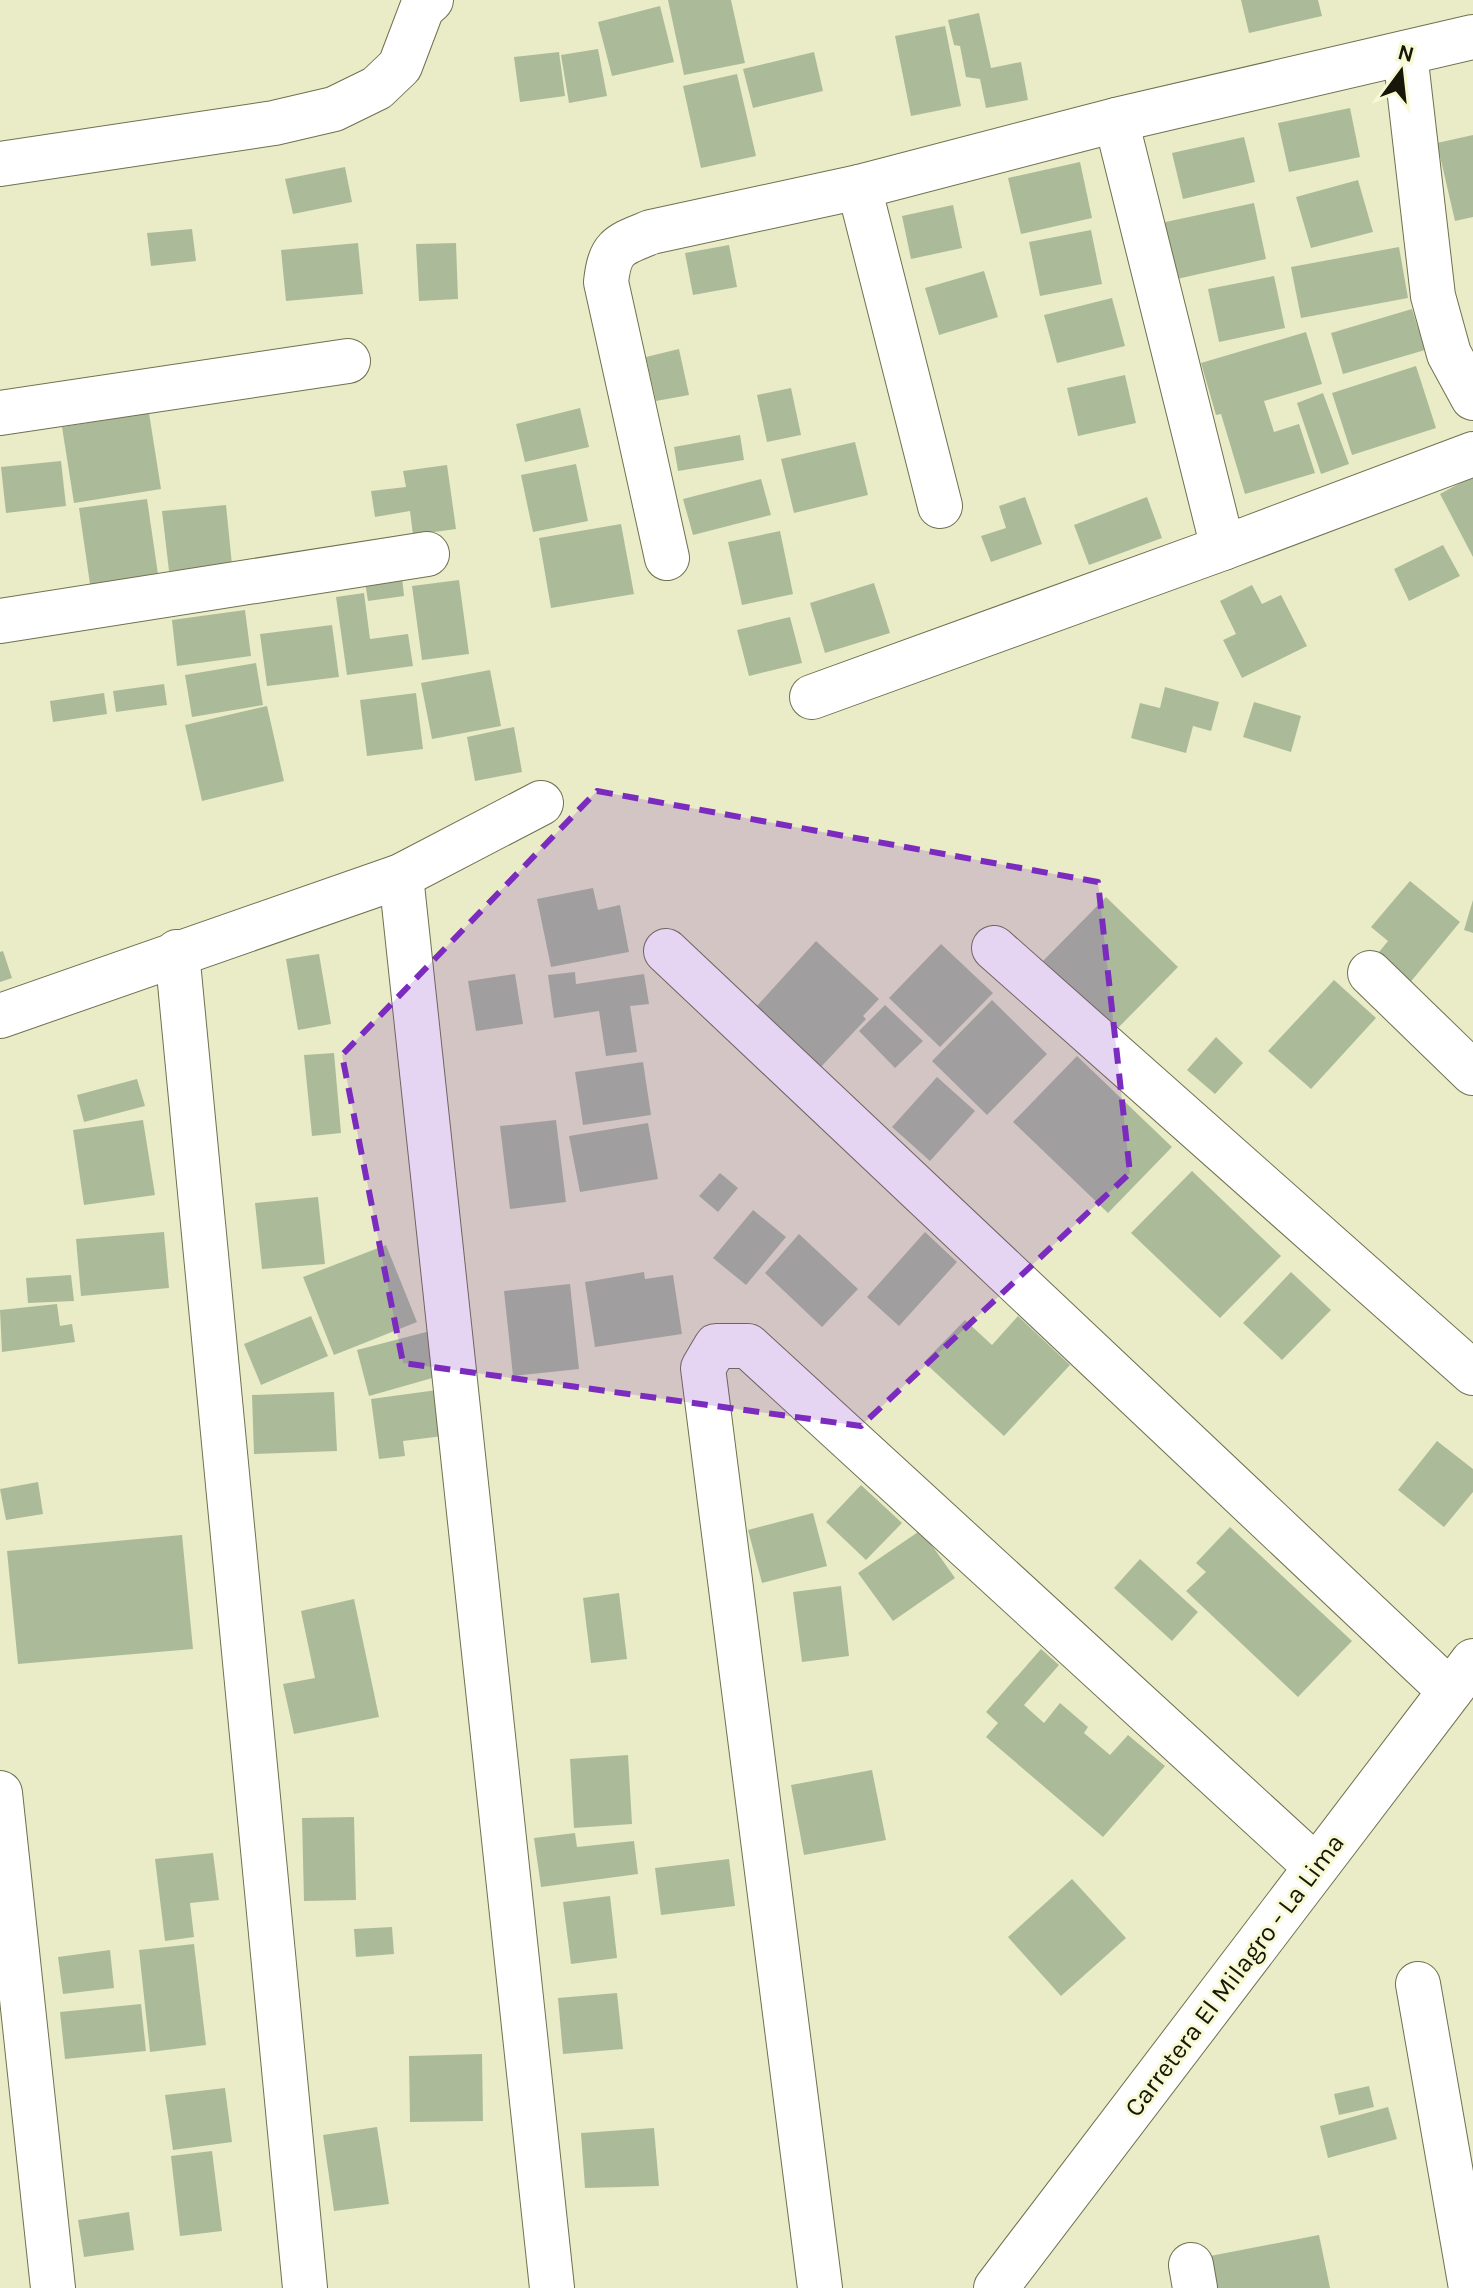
<svg xmlns="http://www.w3.org/2000/svg" width="1473" height="2288" viewBox="0 0 1473 2288" font-family="Karla,sans-serif">
  <style>
    .building { fill: #abbb99 }
    .lines { fill: none; stroke-linecap: round; stroke-linejoin: round }
    .street-casing { stroke: #6f714f; stroke-width: 46 }
    .secondary-casing { stroke: #6f714f; stroke-width: 46 }
    .street { stroke: #fff; stroke-width: 44 }
    .secondary { stroke: #fff; stroke-width: 44 }
    .marked { fill: #7b2cbf; fill-opacity: 0.2; stroke: #7b2cbf; stroke-width: 6; stroke-dasharray: 16 10; stroke-linejoin: round }
    .labels { text-anchor: middle; stroke-width: 6; stroke-linejoin: round; paint-order: stroke }
    .street-label { font-size: 26px; fill: #161609; stroke: #f7f9d3 }
  </style>
  <rect width="100%" height="100%" fill="#e9ecc6"/>
  <!-- building -->
  <g class="building">
    <polygon points="668,0 731,0 745,63 684,75"/>
    <polygon points="1241,0 1318,0 1322,16 1249,33"/>
    <polygon points="660,6 674,62 612,76 598,22"/>
    <polygon points="979,13 991,68 1021,62 1028,100 986,108 980,79 966,77 960,46 954,45 948,20"/>
    <polygon points="945,26 961,106 911,116 895,36"/>
    <polygon points="598,49 607,96 569,103 561,55"/>
    <polygon points="559,52 565,96 520,102 514,57"/>
    <polygon points="814,52 823,91 753,108 743,69"/>
    <polygon points="737,74 756,156 701,168 683,86"/>
    <polygon points="1350,108 1360,157 1289,172 1278,123"/>
    <polygon points="1473,135 1473,217 1455,221 1437,143"/>
    <polygon points="1244,137 1255,182 1183,199 1172,153"/>
    <polygon points="1080,162 1092,218 1021,234 1008,178"/>
    <polygon points="345,167 352,202 293,214 285,179"/>
    <polygon points="1358,180 1373,232 1311,248 1296,197"/>
    <polygon points="1254,203 1266,259 1159,283 1147,226"/>
    <polygon points="953,205 962,248 911,259 902,216"/>
    <polygon points="192,229 196,261 151,266 147,233"/>
    <polygon points="1091,230 1102,284 1040,296 1029,242"/>
    <polygon points="358,243 363,294 286,301 281,250"/>
    <polygon points="456,243 458,299 419,301 416,244"/>
    <polygon points="729,245 737,287 693,295 685,253"/>
    <polygon points="1399,247 1408,298 1301,318 1291,267"/>
    <polygon points="984,271 998,317 939,335 925,288"/>
    <polygon points="1274,276 1285,328 1219,342 1208,289"/>
    <polygon points="1112,298 1125,346 1057,363 1044,315"/>
    <polygon points="1412,309 1425,350 1343,374 1331,333"/>
    <polygon points="1306,332 1322,384 1264,401 1274,432 1299,424 1315,473 1245,494 1221,414 1216,415 1201,363"/>
    <polygon points="679,349 689,395 656,401 646,357"/>
    <polygon points="1416,366 1436,428 1352,455 1332,393"/>
    <polygon points="1125,375 1136,423 1078,436 1067,388"/>
    <polygon points="791,388 801,435 767,442 757,395"/>
    <polygon points="1323,393 1349,464 1321,474 1297,403"/>
    <polygon points="580,408 589,447 525,462 516,424"/>
    <polygon points="149,413 161,489 74,503 62,427"/>
    <polygon points="740,435 744,460 678,471 674,447"/>
    <polygon points="855,442 868,495 794,513 781,459"/>
    <polygon points="61,461 66,506 6,513 1,467"/>
    <polygon points="576,464 588,521 533,532 521,475"/>
    <polygon points="447,465 456,529 413,535 410,511 375,517 371,491 406,487 403,471"/>
    <polygon points="1473,476 1473,557 1440,494"/>
    <polygon points="761,479 771,515 693,535 683,499"/>
    <polygon points="1025,497 1042,544 991,562 981,536 1006,528 999,506"/>
    <polygon points="1147,497 1162,538 1089,565 1074,525"/>
    <polygon points="147,499 159,581 91,591 79,508"/>
    <polygon points="226,505 232,565 169,571 162,511"/>
    <polygon points="621,524 634,594 551,608 539,538"/>
    <polygon points="780,531 793,594 742,605 728,542"/>
    <polygon points="1443,545 1460,576 1409,601 1394,569"/>
    <polygon points="402,577 404,596 368,601 365,582"/>
    <polygon points="459,580 469,654 422,660 412,586"/>
    <polygon points="874,583 890,633 825,653 810,603"/>
    <polygon points="1252,585 1262,604 1281,595 1307,646 1242,678 1223,640 1236,634 1220,601"/>
    <polygon points="364,593 370,639 408,634 413,666 347,675 336,597"/>
    <polygon points="245,610 251,656 177,666 172,620"/>
    <polygon points="790,617 802,663 749,676 737,630"/>
    <polygon points="332,625 339,677 267,686 260,634"/>
    <polygon points="256,663 263,705 192,717 185,675"/>
    <polygon points="490,670 501,726 432,739 421,683"/>
    <polygon points="164,684 167,705 116,712 113,691"/>
    <polygon points="1165,687 1219,702 1211,731 1193,726 1186,753 1131,738 1140,703 1160,708"/>
    <polygon points="104,693 107,714 53,722 50,701"/>
    <polygon points="416,693 423,749 367,756 360,700"/>
    <polygon points="1254,702 1301,716 1291,752 1243,737"/>
    <polygon points="267,706 284,781 202,801 185,725"/>
    <polygon points="514,727 522,772 475,781 467,737"/>
    <polygon points="1410,881 1460,922 1408,985 1375,957 1388,941 1371,927"/>
    <polygon points="593,888 598,910 620,905 629,952 551,967 537,899"/>
    <polygon points="1106,897 1178,967 1115,1031 1043,961"/>
    <polygon points="1473,900 1473,933 1464,930"/>
    <polygon points="816,941 879,999 863,1016 866,1019 819,1069 756,1007"/>
    <polygon points="941,944 993,993 940,1047 889,998"/>
    <polygon points="3,951 12,978 0,982 0,952"/>
    <polygon points="319,954 331,1024 298,1030 286,959"/>
    <polygon points="575,972 576,984 644,974 649,1004 630,1006 637,1052 606,1056 599,1011 554,1018 548,975"/>
    <polygon points="515,974 523,1024 476,1031 468,981"/>
    <polygon points="1334,980 1376,1018 1311,1089 1268,1051"/>
    <polygon points="992,1000 1047,1054 987,1115 932,1061"/>
    <polygon points="885,1005 923,1041 895,1068 859,1031"/>
    <polygon points="1216,1037 1243,1063 1215,1094 1187,1070"/>
    <polygon points="334,1053 341,1133 312,1136 304,1055"/>
    <polygon points="1077,1056 1172,1147 1108,1213 1013,1122"/>
    <polygon points="643,1062 651,1115 583,1125 575,1072"/>
    <polygon points="937,1077 975,1111 930,1161 892,1127"/>
    <polygon points="137,1079 145,1106 84,1122 77,1095"/>
    <polygon points="143,1120 155,1195 84,1205 73,1130"/>
    <polygon points="556,1120 566,1202 510,1209 500,1126"/>
    <polygon points="648,1123 658,1179 580,1192 569,1136"/>
    <polygon points="1192,1171 1281,1256 1220,1318 1131,1233"/>
    <polygon points="720,1173 738,1188 718,1212 699,1196"/>
    <polygon points="318,1197 325,1264 262,1269 255,1203"/>
    <polygon points="753,1210 786,1237 746,1285 713,1258"/>
    <polygon points="164,1232 169,1288 81,1296 76,1239"/>
    <polygon points="925,1232 957,1262 899,1326 867,1297"/>
    <polygon points="799,1234 858,1289 822,1327 765,1273"/>
    <polygon points="386,1245 417,1322 334,1355 303,1277"/>
    <polygon points="644,1272 645,1279 673,1275 682,1334 595,1347 585,1282"/>
    <polygon points="1291,1272 1331,1310 1282,1360 1243,1323"/>
    <polygon points="71,1275 74,1301 28,1303 26,1278"/>
    <polygon points="570,1284 579,1369 513,1376 504,1291"/>
    <polygon points="57,1304 60,1326 72,1324 75,1342 2,1352 0,1310"/>
    <polygon points="311,1316 328,1356 261,1385 244,1344"/>
    <polygon points="1018,1316 1070,1365 1004,1436 924,1362 965,1320 992,1345"/>
    <polygon points="430,1331 443,1375 369,1396 357,1350"/>
    <polygon points="437,1390 443,1436 403,1441 405,1456 379,1459 371,1399"/>
    <polygon points="334,1392 337,1451 254,1454 252,1395"/>
    <polygon points="1437,1441 1473,1469 1473,1492 1444,1527 1398,1490"/>
    <polygon points="38,1482 43,1514 6,1520 0,1489"/>
    <polygon points="861,1485 902,1523 866,1560 826,1522"/>
    <polygon points="813,1513 827,1566 762,1583 748,1530"/>
    <polygon points="1230,1527 1352,1641 1298,1697 1186,1591 1206,1572 1196,1563"/>
    <polygon points="921,1530 955,1578 893,1621 858,1573"/>
    <polygon points="182,1535 193,1649 18,1664 7,1551"/>
    <polygon points="1140,1559 1198,1612 1172,1641 1114,1588"/>
    <polygon points="841,1586 849,1656 802,1662 793,1592"/>
    <polygon points="619,1593 627,1659 591,1663 583,1598"/>
    <polygon points="354,1599 379,1717 294,1734 283,1684 315,1678 301,1611"/>
    <polygon points="1041,1649 1059,1665 1024,1705 1044,1723 1060,1703 1088,1727 1084,1733 1110,1755 1128,1735 1165,1766 1103,1837 986,1737 998,1723 986,1712"/>
    <polygon points="628,1755 632,1824 574,1828 570,1759"/>
    <polygon points="872,1770 886,1840 804,1855 791,1785"/>
    <polygon points="354,1817 356,1900 304,1901 302,1818"/>
    <polygon points="575,1833 577,1847 634,1841 638,1874 541,1887 534,1838"/>
    <polygon points="213,1853 219,1900 190,1903 194,1937 165,1941 155,1859"/>
    <polygon points="729,1859 735,1906 661,1915 655,1868"/>
    <polygon points="1072,1879 1126,1938 1061,1996 1008,1937"/>
    <polygon points="610,1896 617,1958 571,1964 563,1902"/>
    <polygon points="392,1927 394,1954 356,1957 354,1929"/>
    <polygon points="194,1944 206,2045 150,2052 139,1950"/>
    <polygon points="110,1950 114,1988 63,1994 58,1957"/>
    <polygon points="617,1993 623,2049 563,2054 558,1998"/>
    <polygon points="141,2004 146,2051 65,2059 60,2012"/>
    <polygon points="482,2054 483,2121 410,2122 409,2056"/>
    <polygon points="1369,2086 1374,2107 1339,2115 1334,2094"/>
    <polygon points="225,2088 232,2142 173,2150 165,2095"/>
    <polygon points="1388,2107 1397,2139 1328,2158 1320,2126"/>
    <polygon points="377,2127 389,2204 334,2211 323,2135"/>
    <polygon points="654,2128 659,2186 585,2188 581,2133"/>
    <polygon points="212,2151 222,2231 180,2236 171,2156"/>
    <polygon points="129,2212 134,2250 84,2257 78,2220"/>
    <polygon points="1319,2235 1330,2288 1212,2288 1205,2257"/>
  </g>
  <g class="lines">
    <defs>
      <g id="street">
        <polyline points="1405,53 1433,296 1449,354 1473,398"/>
        <polyline points="1116,120 1223,548"/>
        <polyline points="0,164 274,123 334,109 377,88 400,66 422,8 431,0"/>
        <polyline points="859,187 940,506"/>
        <polyline points="0,413 348,361"/>
        <path d="M 667,558 L 606,282 C 610,246 619,245 651,232 L 859,187 L 1116,120 L 1473,37"/>
        <polyline points="0,621 427,554"/>
        <polyline points="812,697 1223,548 1473,454"/>
        <polyline points="401,876 552,2288"/>
        <polyline points="994,948 1473,1373"/>
        <polyline points="666,951 1450,1691"/>
        <polyline points="177,952 305,2288"/>
        <polyline points="1370,973 1473,1073"/>
        <polyline points="0,1016 401,876 541,803"/>
        <polyline points="0,1793 53,2288"/>
        <polyline points="1418,1984 1471,2288"/>
        <polyline points="1191,2265 1195,2288"/>
        <polyline points="820,2288 703,1368 716,1346 748,1346 1316,1867"/>
      </g>
      <polyline id="secondary" points="996,2288 1473,1661"/>
    </defs>
    <!-- street casing -->
    <use href="#street" class="street-casing"/>
    <!-- secondary casing -->
    <use href="#secondary" class="secondary-casing"/>
    <!-- street -->
    <use href="#street" class="street"/>
    <!-- secondary -->
    <use href="#secondary" class="secondary"/>
  </g>
  <!-- marked area -->
  <path class="marked" d="M 597,791 L 1098,882 L 1130,1173 L 861,1426 L 403,1363 L 342,1055 Z"/>
  <g class="labels">
    <!-- street labels -->
    <g class="street-label">
      <text transform="translate(1234 1975) rotate(-53)" y="9">Carretera El Milagro - La Lima</text>
    </g>
  </g>
  <!-- north arrow -->
  <g transform="translate(1401 72) rotate(15)" stroke="#f7f9d3" stroke-width="6" paint-order="stroke">
  <path d="M0-6L14 30L0 20L-14 30Z" fill="#161609"/>
  <text y="-12" font-size="22" font-weight="bold" text-anchor="middle" fill="#161609">N</text>
  </g>
</svg>
